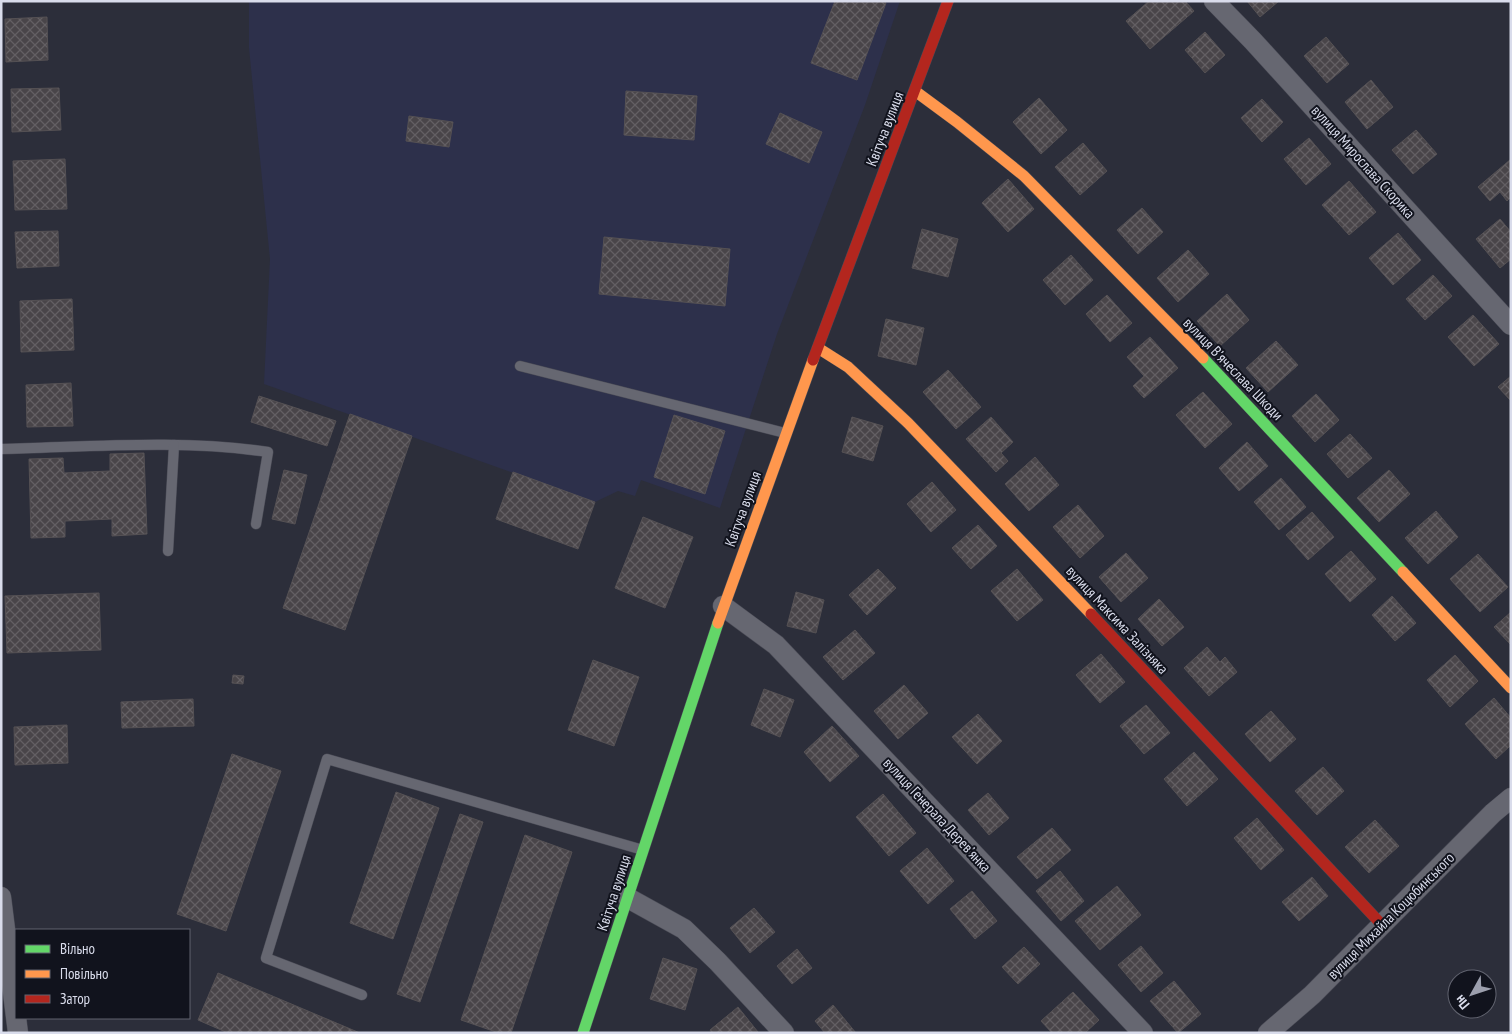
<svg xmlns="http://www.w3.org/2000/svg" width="1512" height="1034" viewBox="0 0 1512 1034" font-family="'PT Sans Narrow',sans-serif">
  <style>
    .built { fill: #2d304b }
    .building { fill: url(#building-cross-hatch); stroke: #555154 }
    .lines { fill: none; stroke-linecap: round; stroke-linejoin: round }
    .lane-casing { stroke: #494a55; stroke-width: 11 }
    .street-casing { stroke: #494a55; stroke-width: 21 }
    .fast-casing { stroke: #494a55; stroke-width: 12 }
    .slow-casing { stroke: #494a55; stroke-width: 12 }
    .jam-casing { stroke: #494a55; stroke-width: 12 }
    .lane { stroke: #666771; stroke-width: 10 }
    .street { stroke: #666771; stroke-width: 20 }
    .fast { stroke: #63d668; stroke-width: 11 }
    .slow { stroke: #ff974d; stroke-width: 11 }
    .jam { stroke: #b3261e; stroke-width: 11 }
    .labels { text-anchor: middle; stroke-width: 4; stroke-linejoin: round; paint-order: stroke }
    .street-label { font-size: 15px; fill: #d9dceb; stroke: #11131d }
  </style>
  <defs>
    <pattern id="building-cross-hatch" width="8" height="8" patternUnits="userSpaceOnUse" patternTransform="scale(1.25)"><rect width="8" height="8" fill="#494549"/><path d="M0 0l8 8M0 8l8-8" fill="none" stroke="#635f63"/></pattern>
  </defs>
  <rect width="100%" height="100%" fill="#2c2e3a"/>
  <!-- built -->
  <polygon class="built" points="249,1 900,1 865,105 777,334 720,508 641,480 635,496 618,491 595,502 264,384 270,259 249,48"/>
  <!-- building -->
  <g class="building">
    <polygon points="835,1 883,1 886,3 857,80 811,63"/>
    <polygon points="1149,1 1185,1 1194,11 1150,49 1126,21"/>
    <polygon points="1247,1 1279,1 1260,17"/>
    <polygon points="47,17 48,60 6,62 5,19"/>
    <polygon points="1205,32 1225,55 1205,73 1185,50"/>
    <polygon points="1326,37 1349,64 1327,83 1304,56"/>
    <polygon points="1371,80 1393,107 1367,129 1345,102"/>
    <polygon points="59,88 61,130 12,132 11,89"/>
    <polygon points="626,91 697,96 694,140 624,135"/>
    <polygon points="1039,98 1067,130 1041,154 1013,122"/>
    <polygon points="1262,99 1283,122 1262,142 1241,118"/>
    <polygon points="780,113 822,132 809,163 766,144"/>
    <polygon points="409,116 453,122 449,147 406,141"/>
    <polygon points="1416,130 1437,154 1413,174 1392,150"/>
    <polygon points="1309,138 1331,164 1306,185 1284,159"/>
    <polygon points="1083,143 1107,171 1080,195 1055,167"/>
    <polygon points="65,159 67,209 15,210 13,161"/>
    <polygon points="1511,159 1511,197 1507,201 1500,192 1490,201 1478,187"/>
    <polygon points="1008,179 1034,209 1008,232 982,203"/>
    <polygon points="1349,181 1376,212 1349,235 1322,205"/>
    <polygon points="1142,208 1163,232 1138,254 1117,230"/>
    <polygon points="1500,219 1511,232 1511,259 1500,268 1476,239"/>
    <polygon points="922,229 958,239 948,277 912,268"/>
    <polygon points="58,231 59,266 17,268 15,232"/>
    <polygon points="1398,233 1421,260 1393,285 1369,258"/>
    <polygon points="604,237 730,249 725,306 599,294"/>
    <polygon points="1188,250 1209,274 1178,302 1157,278"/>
    <polygon points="1071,255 1093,280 1065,305 1043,280"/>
    <polygon points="1433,275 1452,296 1425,320 1406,299"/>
    <polygon points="1227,294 1249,320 1220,346 1197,321"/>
    <polygon points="1107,295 1132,323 1110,342 1086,314"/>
    <polygon points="72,299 74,350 21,352 20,301"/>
    <polygon points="1473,315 1499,344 1474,366 1448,337"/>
    <polygon points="886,319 924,328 916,365 878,356"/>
    <polygon points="1150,337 1178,368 1144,398 1133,386 1144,376 1127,357"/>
    <polygon points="1276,341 1298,365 1268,392 1246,368"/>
    <polygon points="948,370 981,407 956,429 923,392"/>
    <polygon points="1511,376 1511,401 1498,387"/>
    <polygon points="71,383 73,426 27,427 26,385"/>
    <polygon points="1203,392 1232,424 1205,448 1176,415"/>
    <polygon points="1316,394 1339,420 1315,442 1292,416"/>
    <polygon points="259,396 336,421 327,446 251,422"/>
    <polygon points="350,414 412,436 345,630 283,608"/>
    <polygon points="674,415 725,431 705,494 654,477"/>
    <polygon points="852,417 883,426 873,461 842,452"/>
    <polygon points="991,417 1013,442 1001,453 1008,461 996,472 966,439"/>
    <polygon points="1350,434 1372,458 1348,478 1327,454"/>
    <polygon points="1247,442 1268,466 1239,491 1219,468"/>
    <polygon points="144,453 147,534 112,536 112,519 65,521 65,537 31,538 29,459 63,458 64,473 110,471 110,454"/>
    <polygon points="1035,457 1059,485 1029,511 1005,484"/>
    <polygon points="284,470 307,475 295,524 272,519"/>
    <polygon points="1389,470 1410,494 1379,522 1357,498"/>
    <polygon points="513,472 595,502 578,549 496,519"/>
    <polygon points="1281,478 1306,507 1279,530 1254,502"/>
    <polygon points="932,482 956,510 931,532 907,504"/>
    <polygon points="1078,505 1104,536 1080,558 1053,527"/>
    <polygon points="1436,511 1458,537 1428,564 1405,538"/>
    <polygon points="1312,512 1334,537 1308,560 1286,535"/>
    <polygon points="643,517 693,537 665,608 615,588"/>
    <polygon points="978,525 997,546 971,569 952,548"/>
    <polygon points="1351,551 1376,579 1350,602 1325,574"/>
    <polygon points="1126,553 1148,578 1121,602 1099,577"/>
    <polygon points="1478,554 1508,587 1480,612 1450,579"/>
    <polygon points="878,569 896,588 867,615 849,595"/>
    <polygon points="1017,569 1043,600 1017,621 991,591"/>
    <polygon points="796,592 824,600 816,633 787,626"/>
    <polygon points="99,593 101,650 7,653 5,596"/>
    <polygon points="1392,596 1416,623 1395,641 1372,615"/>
    <polygon points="1159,599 1184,627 1162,646 1138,619"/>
    <polygon points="1511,612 1511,645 1494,627"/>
    <polygon points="855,630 875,653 843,680 823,657"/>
    <polygon points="1207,647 1220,662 1225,657 1237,672 1209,696 1184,668"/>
    <polygon points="1101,654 1125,682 1100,703 1076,675"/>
    <polygon points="1455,655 1478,681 1450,707 1427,680"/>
    <polygon points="593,660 639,677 614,746 568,730"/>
    <polygon points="233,675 244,676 243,684 232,683"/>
    <polygon points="904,685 928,713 898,739 874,711"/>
    <polygon points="764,689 794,700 780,737 751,725"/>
    <polygon points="1494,698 1511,718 1511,745 1496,759 1465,724"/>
    <polygon points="193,699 194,726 122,728 121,702"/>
    <polygon points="1146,705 1170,733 1144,754 1120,726"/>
    <polygon points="1271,711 1296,739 1270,762 1245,734"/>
    <polygon points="978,714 1002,741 977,764 952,737"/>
    <polygon points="67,725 68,763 15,765 14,727"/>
    <polygon points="832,726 859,756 830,782 804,752"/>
    <polygon points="1194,752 1218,779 1187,806 1164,779"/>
    <polygon points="232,754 281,771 226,931 177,914"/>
    <polygon points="1323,767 1344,791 1317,815 1295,791"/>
    <polygon points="396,792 439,808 393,939 350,923"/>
    <polygon points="988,793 1009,818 989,835 968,810"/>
    <polygon points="883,794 916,833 889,856 856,817"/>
    <polygon points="460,814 483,822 420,1002 397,994"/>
    <polygon points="1257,818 1284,850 1261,870 1234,838"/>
    <polygon points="1375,820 1399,846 1369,873 1345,847"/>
    <polygon points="1052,828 1071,850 1037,879 1017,857"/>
    <polygon points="525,835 572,852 511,1033 499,1033 461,1020"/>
    <polygon points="927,848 954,881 928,904 900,871"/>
    <polygon points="1060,871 1084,901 1061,921 1036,891"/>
    <polygon points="1312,877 1328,896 1299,921 1282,902"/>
    <polygon points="1117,886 1141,915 1100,950 1075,921"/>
    <polygon points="972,891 997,921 975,939 950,909"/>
    <polygon points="754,908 775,932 750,953 730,928"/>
    <polygon points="1141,946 1163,973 1141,992 1118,965"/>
    <polygon points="1024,947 1040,964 1018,984 1002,967"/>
    <polygon points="797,949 812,968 792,984 777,966"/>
    <polygon points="663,958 697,969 685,1010 650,999"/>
    <polygon points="218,973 360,1033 228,1033 198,1020"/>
    <polygon points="1174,981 1201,1014 1178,1033 1150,1001"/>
    <polygon points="1073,992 1099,1020 1085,1033 1052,1033 1041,1021"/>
    <polygon points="833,1005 856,1033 825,1033 815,1021"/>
    <polygon points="738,1007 758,1032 712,1033 710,1030"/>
  </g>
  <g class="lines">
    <defs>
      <g id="lane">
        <polyline points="520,366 785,433"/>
        <path d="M 1,449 C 90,447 180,439 268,452 L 256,524"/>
        <polyline points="168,551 174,445"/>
        <polyline points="362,995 266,958 327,759 643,850"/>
      </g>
      <g id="street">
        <polyline points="1214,1 1253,41 1511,325"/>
        <polyline points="723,606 776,645 1143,1033"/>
        <polyline points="1,897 18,1033"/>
        <polyline points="628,898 684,929 718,962 784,1033"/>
        <polyline points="1268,1033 1312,995 1493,813 1511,798"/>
      </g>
      <g id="fast">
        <polyline points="1203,358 1403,572"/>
        <polyline points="583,1033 718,623"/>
      </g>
      <g id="slow">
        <polyline points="915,91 957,122 1024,176 1203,358"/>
        <polyline points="818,348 848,367 908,423 1091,614"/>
        <polyline points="1403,572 1511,688"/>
        <polyline points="718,623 813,360"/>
      </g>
      <g id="jam">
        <polyline points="813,360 948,1"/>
        <polyline points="1091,614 1382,925"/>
      </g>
    </defs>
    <!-- lane casing -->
    <use href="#lane" class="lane-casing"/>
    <!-- street casing -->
    <use href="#street" class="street-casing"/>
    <!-- fast casing -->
    <use href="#fast" class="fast-casing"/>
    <!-- slow casing -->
    <use href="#slow" class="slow-casing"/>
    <!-- jam casing -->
    <use href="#jam" class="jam-casing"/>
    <!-- lane -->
    <use href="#lane" class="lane"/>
    <!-- street -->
    <use href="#street" class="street"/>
    <!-- fast -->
    <use href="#fast" class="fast"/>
    <!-- slow -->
    <use href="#slow" class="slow"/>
    <!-- jam -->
    <use href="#jam" class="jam"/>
  </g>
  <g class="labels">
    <!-- street labels -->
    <g class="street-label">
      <text transform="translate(885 129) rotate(-69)" y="5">Квітуча вулиця</text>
      <text transform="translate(1363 162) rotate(48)" y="5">вулиця Мирослава Скорика</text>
      <text transform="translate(1233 369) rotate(46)" y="5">вулиця Вʼячеслава Шкоди</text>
      <text transform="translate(743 509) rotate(-70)" y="5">Квітуча вулиця</text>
      <text transform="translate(1117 620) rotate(47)" y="5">вулиця Максима Залізняка</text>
      <text transform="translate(937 815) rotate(47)" y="5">вулиця Генерала Деревʼянка</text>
      <text transform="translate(614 893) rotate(-72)" y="5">Квітуча вулиця</text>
      <text transform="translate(1391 916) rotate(-45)" y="5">вулиця Михайла Коцюбинського</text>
    </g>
  </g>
  <!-- border -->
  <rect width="1512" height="1034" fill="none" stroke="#d9dceb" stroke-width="5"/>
  <!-- legend -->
  <rect x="15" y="929" width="175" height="90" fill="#11131d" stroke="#61636f"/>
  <rect x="25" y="945" width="25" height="8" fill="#63d668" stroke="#61636f"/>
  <text x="60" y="954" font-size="15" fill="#d9dceb">Вільно</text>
  <rect x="25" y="970" width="25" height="8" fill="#ff974d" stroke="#61636f"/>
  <text x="60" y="979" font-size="15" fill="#d9dceb">Повільно</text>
  <rect x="25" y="995" width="25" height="8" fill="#b3261e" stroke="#61636f"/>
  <text x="60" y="1004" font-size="15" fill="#d9dceb">Затор</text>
  <!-- north arrow -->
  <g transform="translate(1472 994) rotate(230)"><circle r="24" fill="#11131d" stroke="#61636f"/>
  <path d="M0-4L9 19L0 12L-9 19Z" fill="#9c9fad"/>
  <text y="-8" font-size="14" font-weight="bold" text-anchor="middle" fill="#d9dceb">Пн</text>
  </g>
</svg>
